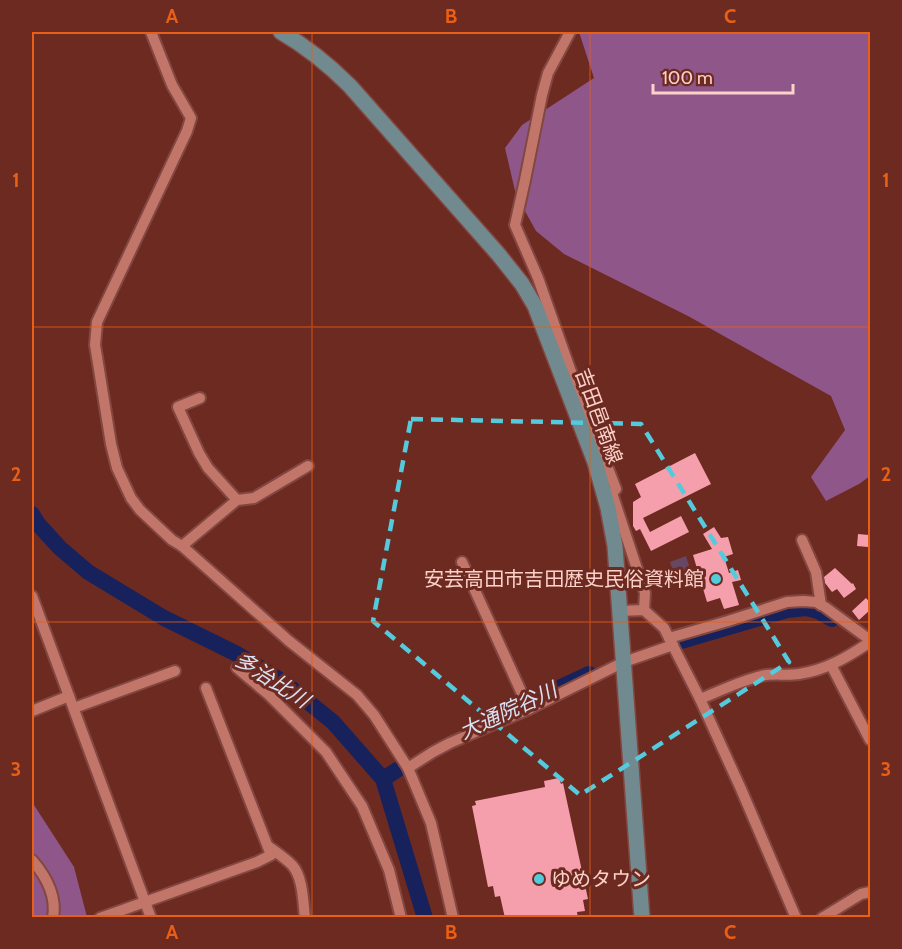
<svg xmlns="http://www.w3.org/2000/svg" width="902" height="949" viewBox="0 0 902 949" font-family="Cabin,'Noto Sans JP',sans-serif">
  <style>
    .green { fill: #684764 }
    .forest { fill: #8f568a }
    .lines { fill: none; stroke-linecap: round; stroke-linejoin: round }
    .river { stroke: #17225c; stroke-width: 16 }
    .building { fill: #f69fac }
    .minor-casing { stroke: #824741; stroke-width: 14 }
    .major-casing { stroke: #824741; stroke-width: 18 }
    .minor { stroke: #c2766a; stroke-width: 10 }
    .major { stroke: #708a8f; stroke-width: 15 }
    .marked { fill: none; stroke: #54cadd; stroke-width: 4.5; stroke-dasharray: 12 8; stroke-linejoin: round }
    .grid { fill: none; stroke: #e95f15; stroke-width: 1.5; stroke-opacity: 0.55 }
    .poi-dot { fill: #54cadd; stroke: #6d2a21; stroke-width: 2 }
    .labels { text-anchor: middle; stroke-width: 6; stroke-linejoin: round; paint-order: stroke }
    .street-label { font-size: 20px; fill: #fbd1c9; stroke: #6d2a21 }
    .poi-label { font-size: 20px; fill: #fbd1c9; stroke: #6d2a21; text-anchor: end }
    .water-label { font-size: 21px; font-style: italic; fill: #dae1f4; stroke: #6d2a21 }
    .neatline { fill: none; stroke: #e95f15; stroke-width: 2 }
    .grid-label { font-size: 20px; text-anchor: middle; font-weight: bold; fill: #e95f15 }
  </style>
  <rect width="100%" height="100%" fill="#6d2a21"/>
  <!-- green -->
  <polygon class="green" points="686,556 693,578 681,582 679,576 675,578 670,562"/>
  <!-- forest -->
  <g class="forest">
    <polygon points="579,32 870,32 870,476 859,484 826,501 811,477 845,430 831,396 688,316 564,254 536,231 516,195 505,148 522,125 594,78"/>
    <polygon points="32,803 34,805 74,867 87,917 32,917"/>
  </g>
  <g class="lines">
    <!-- river -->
    <g class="river">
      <polyline points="32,514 38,524 60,548 88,572 164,618 237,654 282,681 333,722 383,779 425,918"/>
      <polyline points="681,641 787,610 806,608 818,611 832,619"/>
      <polyline points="488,721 589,674"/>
      <polyline points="383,779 397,770"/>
    </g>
  </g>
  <!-- building -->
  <g class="building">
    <polygon points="695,453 711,484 643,518 650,532 681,516 689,532 651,551 640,529 636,531 633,526 633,502 641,497 635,484"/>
    <polygon points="714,527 721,538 728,537 733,554 724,557 729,573 738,570 741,580 732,582 739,605 724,609 720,598 707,602 693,555 712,549 703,534"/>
    <polygon points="858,534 869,535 868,547 857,546"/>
    <polygon points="670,567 673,578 663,581 660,570"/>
    <polygon points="835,568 852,584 853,583 856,589 844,598 837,589 832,592 825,583 824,577"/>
    <polygon points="866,598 870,603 870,610 859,620 852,611"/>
    <polygon points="559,778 561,784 563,783 588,899 583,900 585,911 577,912 578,918 505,918 500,896 495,897 493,886 488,887 472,806 476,805 475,801 545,787 544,781"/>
  </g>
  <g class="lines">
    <defs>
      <g id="minor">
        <polyline points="151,32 172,85 191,118 187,131 97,322 95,345 97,357 111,444 117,468 131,498 140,510 172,540 182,546 289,641 357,695 374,715 408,768 431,823 453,918"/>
        <polyline points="570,32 548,73 542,95 525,180 515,225 538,278 570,369 616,489 612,493 645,593 644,610"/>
        <polyline points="200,398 178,407 199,453 208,468 237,500"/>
        <polyline points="802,540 816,572 821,605"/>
        <polyline points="182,546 237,500 254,498 308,466"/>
        <polyline points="462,562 529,709 624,662 673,645"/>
        <polyline points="32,596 151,918"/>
        <polyline points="619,611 644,610 664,628 700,699 741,789 796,918"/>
        <polyline points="669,638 728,621 787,602 803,601 816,602 825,607 870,640"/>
        <polyline points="831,665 870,740"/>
        <polyline points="237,668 269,695 326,752 362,806 389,870 401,918"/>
        <path d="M 700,699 C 720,691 740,681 761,676 C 773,673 786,676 799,674 C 826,670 848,657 870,642"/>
        <polyline points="74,708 175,671"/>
        <polyline points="32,711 69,696"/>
        <polyline points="408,768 433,752 450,743 529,709"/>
        <path d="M 268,846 C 276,852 285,858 292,865 C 303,877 303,901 305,918"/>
        <path d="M 32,860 C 45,875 57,896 53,918"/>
        <polyline points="100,918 257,862 271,855 206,688"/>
        <polyline points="822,918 861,894 870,892"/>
      </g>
      <path id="major" d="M 281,32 C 307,47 329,65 350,86 L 499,255 L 522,284 L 535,306 L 595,462 L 608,508 L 615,546 L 642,918"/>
    </defs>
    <!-- minor casing -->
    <use href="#minor" class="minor-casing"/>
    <!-- major casing -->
    <use href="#major" class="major-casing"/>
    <!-- minor -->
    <use href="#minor" class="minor"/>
    <!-- major -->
    <use href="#major" class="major"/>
  </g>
  <!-- marked area -->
  <path class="marked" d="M 411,419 L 641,424 L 789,662 L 580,795 L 373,621 Z"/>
  <!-- grid -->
  <path class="grid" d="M 312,32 L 312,918M 590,32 L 590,918M 32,327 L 870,327M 32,622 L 870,622"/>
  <!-- markers -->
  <g class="poi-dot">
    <circle cx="716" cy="579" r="6"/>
    <circle cx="539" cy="879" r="6"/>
  </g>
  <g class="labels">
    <!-- street labels -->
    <g class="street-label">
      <text transform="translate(599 416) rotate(70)" y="7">吉田邑南線</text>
    </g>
    <!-- poi labels -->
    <g class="poi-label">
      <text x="704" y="586">安芸高田市吉田歴史民俗資料館</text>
      <text x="551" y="886" text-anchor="start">ゆめタウン</text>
    </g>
    <!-- water labels -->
    <g class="water-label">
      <text transform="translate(272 680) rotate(33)" y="7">多治比川</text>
      <text transform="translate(508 711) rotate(-25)" y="7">大通院谷川</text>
    </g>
  </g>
  <!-- border -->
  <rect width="902" height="949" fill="none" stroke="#6d2a21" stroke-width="66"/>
  <!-- scale -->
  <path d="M653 84v9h140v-9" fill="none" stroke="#fbd1c9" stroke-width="3"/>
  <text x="662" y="84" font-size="18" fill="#fbd1c9" stroke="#6d2a21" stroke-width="4.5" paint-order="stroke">100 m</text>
  <rect x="33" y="33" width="836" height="883" class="neatline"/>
  <g class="grid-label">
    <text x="172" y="23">A</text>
    <text x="451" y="23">B</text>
    <text x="730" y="23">C</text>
    <text x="16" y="187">1</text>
    <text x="886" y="187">1</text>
    <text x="16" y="481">2</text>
    <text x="886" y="481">2</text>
    <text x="16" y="776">3</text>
    <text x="886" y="776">3</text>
    <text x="172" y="939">A</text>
    <text x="451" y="939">B</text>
    <text x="730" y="939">C</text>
  </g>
</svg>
